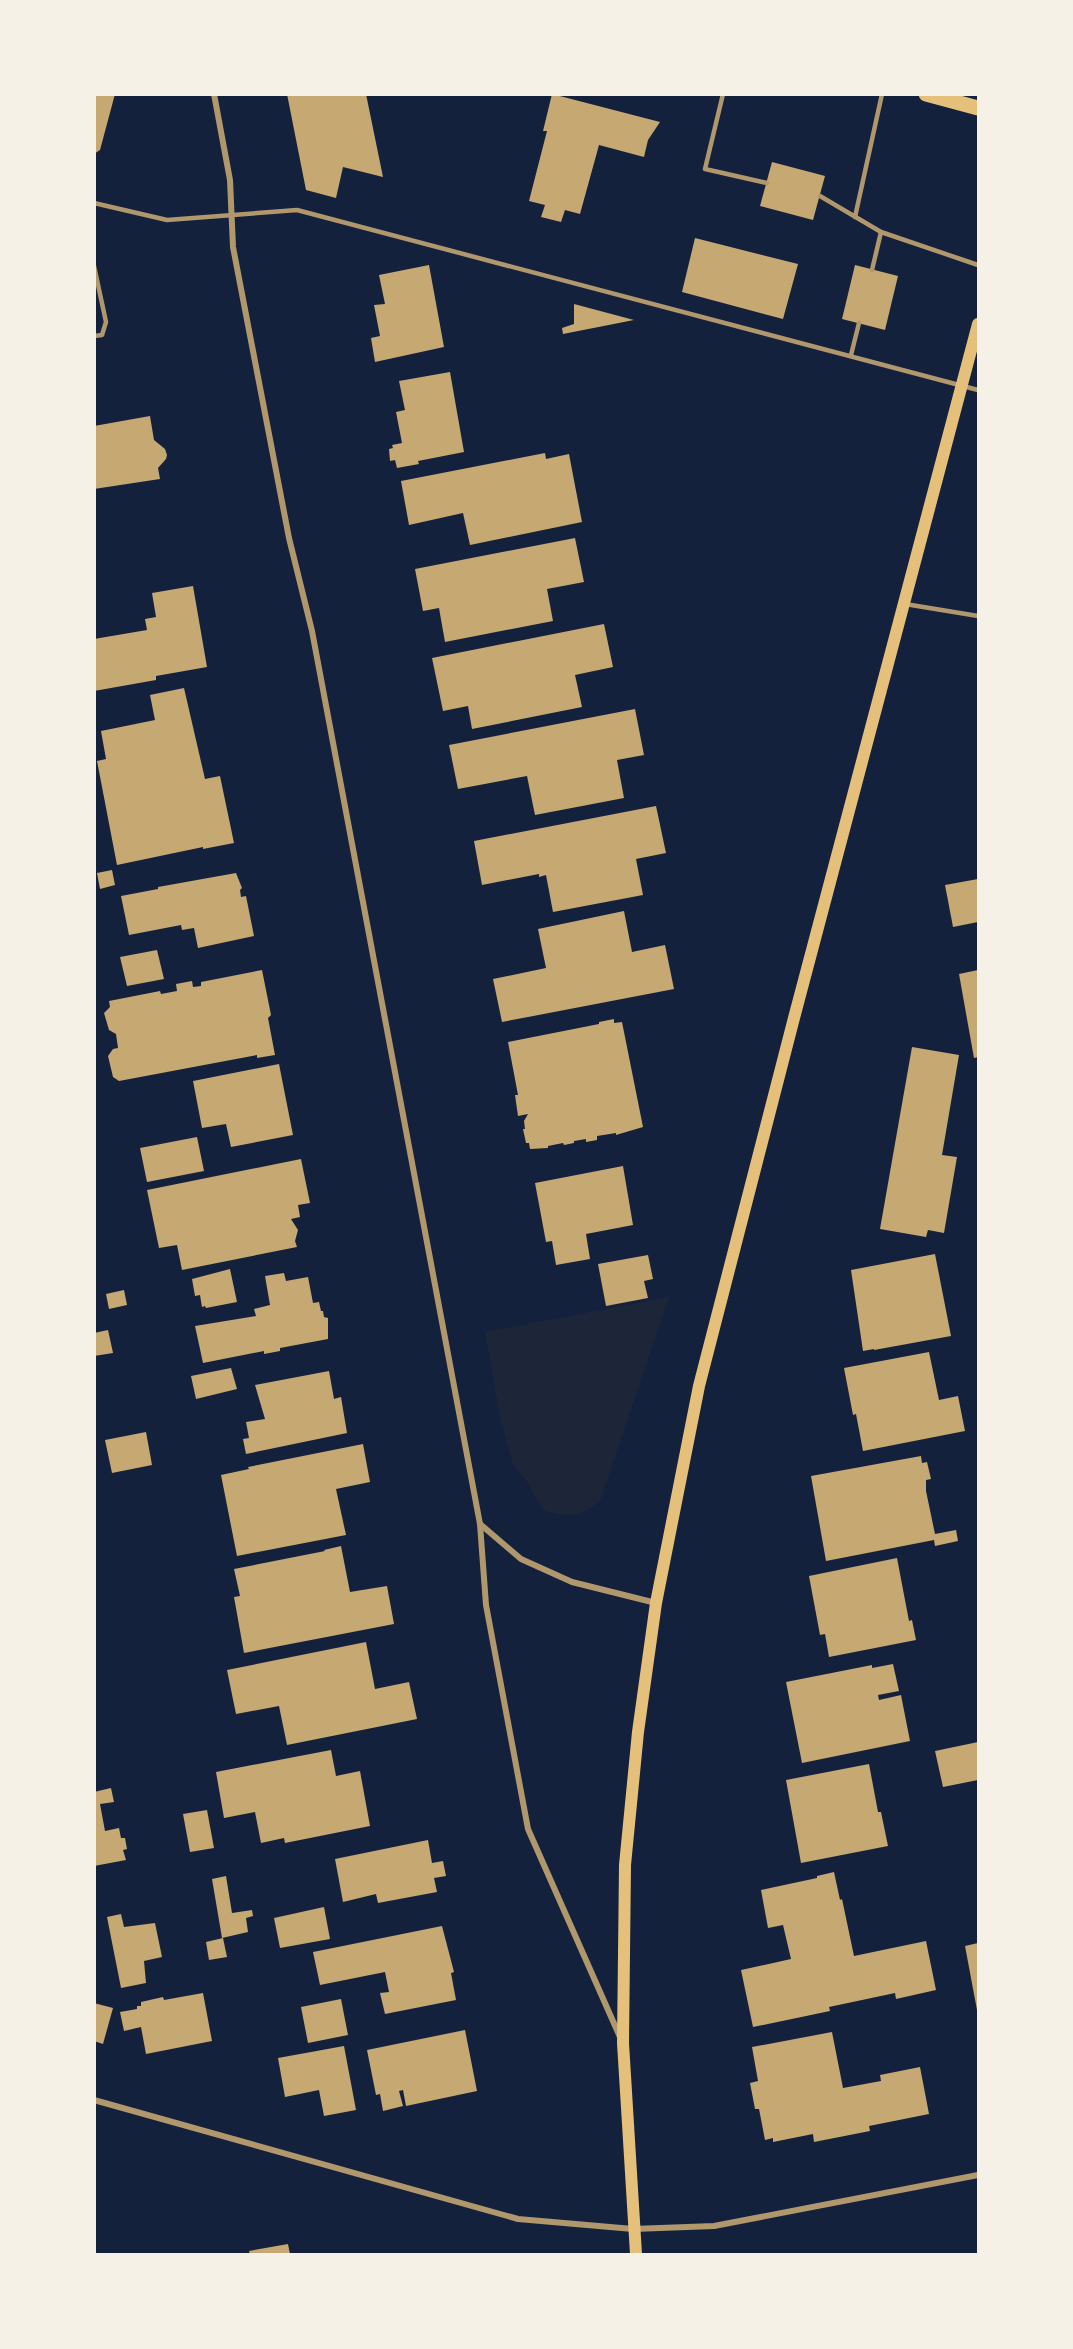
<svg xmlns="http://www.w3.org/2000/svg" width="1073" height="2349" viewBox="0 0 1073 2349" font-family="'Asap Condensed',sans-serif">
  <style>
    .green { fill: #1d2539 }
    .building { fill: #c6a872 }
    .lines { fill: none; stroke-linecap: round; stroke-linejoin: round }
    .service { stroke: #b1986c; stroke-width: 4.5 }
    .minor { stroke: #b1986c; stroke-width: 6 }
    .secondary { stroke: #e5c07b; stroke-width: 12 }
    .primary { stroke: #e5c07b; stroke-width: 15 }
  </style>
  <rect width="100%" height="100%" fill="#14213d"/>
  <!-- green -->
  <path class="green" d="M 669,1297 L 600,1501 C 578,1518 570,1519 543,1510 L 528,1483 L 513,1464 L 501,1422 L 485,1332 Z"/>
  <!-- building -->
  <g class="building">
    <polygon points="94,94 115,94 100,150 94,154"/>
    <polygon points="287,94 366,94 383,177 343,167 336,198 306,190"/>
    <polygon points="552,94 660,122 648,140 644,157 599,145 580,214 565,210 561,222 541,217 545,205 529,201 547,131 543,131"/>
    <polygon points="772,162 825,176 813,220 760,206"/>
    <polygon points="695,238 798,264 783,319 682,292"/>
    <polygon points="429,265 444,347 375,362 371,338 380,336 374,305 385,304 379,275"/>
    <polygon points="855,265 898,276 885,330 842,319"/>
    <polygon points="574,304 634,320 563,334 562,328 574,324"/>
    <polygon points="450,372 464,452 418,461 419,464 397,468 395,460 390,461 389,449 393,448 392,445 402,443 396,412 405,410 399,381"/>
    <polygon points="150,416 154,440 165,449 167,455 166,459 158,468 160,479 94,489 94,426"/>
    <polygon points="545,453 546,459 569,454 582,522 470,545 463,513 409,525 401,481"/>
    <polygon points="575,538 584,582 547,589 553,621 445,642 439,608 423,611 415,569"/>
    <polygon points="193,586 207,667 156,676 156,680 94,691 94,639 147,630 145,619 156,617 152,593"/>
    <polygon points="604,624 613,667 575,675 582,707 472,729 468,706 443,711 432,658"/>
    <polygon points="184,688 205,779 220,776 234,843 203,849 203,847 117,865 97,761 106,759 101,731 155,720 150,695"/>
    <polygon points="635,709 644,755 617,760 624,798 535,815 527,776 458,789 449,745"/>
    <polygon points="656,806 666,853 636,859 643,895 553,912 546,875 539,877 539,874 482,885 474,841"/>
    <polygon points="112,870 115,885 100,889 97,873"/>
    <polygon points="236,873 242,888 240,890 241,897 246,896 254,936 198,948 194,928 182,930 181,925 129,935 121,896 158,889 158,887"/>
    <polygon points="978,879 978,922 953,927 945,885"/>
    <polygon points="624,911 632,952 665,945 674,989 502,1022 493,979 546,968 538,929"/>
    <polygon points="157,950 164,979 127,986 120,957"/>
    <polygon points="262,970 271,1015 268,1018 275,1055 257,1058 257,1055 119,1081 113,1077 108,1056 113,1049 118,1048 116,1034 109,1030 104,1013 110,1007 109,1001 160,991 161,994 177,991 176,984 192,981 193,987 201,986 201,982"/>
    <polygon points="978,970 978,1057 974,1058 959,974"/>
    <polygon points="614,1019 614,1023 622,1022 643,1127 616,1135 616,1133 597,1136 597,1140 586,1142 586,1139 574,1141 574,1143 564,1145 563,1143 548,1146 548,1148 530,1149 529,1143 526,1143 523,1129 525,1129 524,1121 528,1114 518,1116 515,1095 518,1095 508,1042 599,1024 599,1022"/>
    <polygon points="912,1047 959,1055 942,1155 957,1157 944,1233 928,1230 926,1237 880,1229"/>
    <polygon points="279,1064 293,1135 231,1147 226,1124 202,1128 193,1081"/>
    <polygon points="197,1137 204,1171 147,1182 140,1148"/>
    <polygon points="301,1159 310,1203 298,1205 300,1217 291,1219 298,1230 295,1241 297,1247 182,1270 177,1245 159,1248 147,1190"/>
    <polygon points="623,1166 633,1225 586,1234 590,1259 556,1265 552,1241 546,1242 535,1183"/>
    <polygon points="935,1254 951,1336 874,1350 874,1349 863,1351 851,1270"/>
    <polygon points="648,1255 653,1279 644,1281 648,1298 606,1306 598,1264"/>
    <polygon points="230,1269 237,1302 206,1308 205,1306 202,1307 200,1295 195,1296 192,1279"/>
    <polygon points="284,1273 286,1281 308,1277 313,1303 319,1302 321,1311 323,1311 324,1317 328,1318 328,1339 280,1348 280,1351 264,1354 264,1351 203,1363 195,1326 256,1316 254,1309 270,1305 265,1276"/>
    <polygon points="124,1290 127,1305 109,1309 106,1294"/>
    <polygon points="108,1330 113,1353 94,1356 94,1333"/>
    <polygon points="929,1352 939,1400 958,1396 965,1431 863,1451 856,1414 853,1415 844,1368"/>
    <polygon points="231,1368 237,1389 196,1399 191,1376"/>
    <polygon points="329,1371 334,1399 341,1397 347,1433 246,1454 243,1439 249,1438 246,1422 265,1419 255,1385"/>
    <polygon points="146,1432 152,1465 112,1473 105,1440"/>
    <polygon points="363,1444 370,1482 336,1489 346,1535 237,1556 221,1475 249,1469 248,1467"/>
    <polygon points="921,1456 922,1463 927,1462 931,1479 926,1480 926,1491 935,1534 956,1530 958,1541 935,1546 934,1540 826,1561 811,1476"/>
    <polygon points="341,1546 350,1592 387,1586 394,1624 244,1653 234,1597 240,1596 234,1569 325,1551 324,1550"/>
    <polygon points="897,1558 909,1621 912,1620 916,1640 829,1657 825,1634 820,1635 809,1576"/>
    <polygon points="366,1642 375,1689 409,1682 417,1719 287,1745 279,1706 236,1714 227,1670"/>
    <polygon points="893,1664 899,1691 878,1695 879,1700 901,1695 910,1741 802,1763 786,1682 872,1665 872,1668"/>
    <polygon points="978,1742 978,1780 943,1787 935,1751"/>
    <polygon points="331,1750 336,1776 360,1771 370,1826 285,1843 284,1838 261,1843 255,1812 224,1818 216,1772"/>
    <polygon points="869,1764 878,1812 881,1812 888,1846 801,1863 786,1780"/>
    <polygon points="111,1788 114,1802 100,1804 105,1831 119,1828 121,1838 125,1838 127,1849 123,1850 126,1860 94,1866 94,1792"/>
    <polygon points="207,1810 214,1848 190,1852 183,1814"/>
    <polygon points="428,1840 432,1863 443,1861 446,1876 434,1878 437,1892 378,1903 376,1894 343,1902 335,1859"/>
    <polygon points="834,1872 840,1900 842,1899 854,1956 926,1941 936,1990 896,1999 895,1993 829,2007 830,2011 753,2027 741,1970 791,1959 783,1925 768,1928 761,1890 817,1878 817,1876"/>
    <polygon points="226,1876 232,1913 252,1910 253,1916 246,1918 248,1932 222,1938 212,1879"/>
    <polygon points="324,1907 330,1939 280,1948 274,1918"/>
    <polygon points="121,1914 124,1927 155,1923 162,1957 144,1961 146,1983 121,1988 107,1917"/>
    <polygon points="442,1926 454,1972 451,1973 456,2000 385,2014 380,1993 389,1992 385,1972 320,1985 313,1952"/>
    <polygon points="223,1938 227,1957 209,1960 206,1942"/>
    <polygon points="978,1943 978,2010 977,2010 965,1946"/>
    <polygon points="203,1993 212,2041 146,2054 141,2027 124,2031 120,2012 137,2009 137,2006 141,2006 141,2002 163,1997 164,2000"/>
    <polygon points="341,1999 348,2035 308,2043 301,2007"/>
    <polygon points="94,2003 113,2008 103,2044 94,2041"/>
    <polygon points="465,2030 477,2091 406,2106 403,2090 399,2091 403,2106 383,2111 380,2094 376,2095 367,2050"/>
    <polygon points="832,2032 843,2088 881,2081 880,2075 920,2067 929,2114 869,2126 870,2131 814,2142 813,2134 773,2142 773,2138 765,2140 759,2109 755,2109 750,2083 758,2081 752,2047"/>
    <polygon points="344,2046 356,2110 324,2116 319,2090 285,2097 278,2058"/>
    <polygon points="288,2244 290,2254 250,2254 249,2251"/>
  </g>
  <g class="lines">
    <!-- service -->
    <g class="service">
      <polyline points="723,94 705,169 767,183"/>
      <polyline points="820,196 881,232 872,270"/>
      <polyline points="94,203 167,220 297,210 978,390"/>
      <polyline points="855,217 882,94"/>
      <polyline points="881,232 978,265"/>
      <polyline points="94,266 106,322 102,335 94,336"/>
      <polyline points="851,355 859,323"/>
      <polyline points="905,604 978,616"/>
    </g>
    <!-- minor -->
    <g class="minor">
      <polyline points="214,94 230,180 233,247 289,538 312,631 480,1524 486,1605 528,1829 620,2037"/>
      <polyline points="480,1524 521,1559 572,1582 656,1603"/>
      <polyline points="94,2100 518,2219 633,2229 714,2226 978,2175"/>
    </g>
    <!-- secondary -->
    <polyline class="secondary" points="636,2254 623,2043 625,1865 638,1732 656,1603 699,1386 794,1018 978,324"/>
    <!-- primary -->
    <polyline class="primary" points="926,94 978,108"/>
  </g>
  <!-- border -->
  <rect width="1073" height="2349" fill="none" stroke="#f6f1e7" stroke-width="192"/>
</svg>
